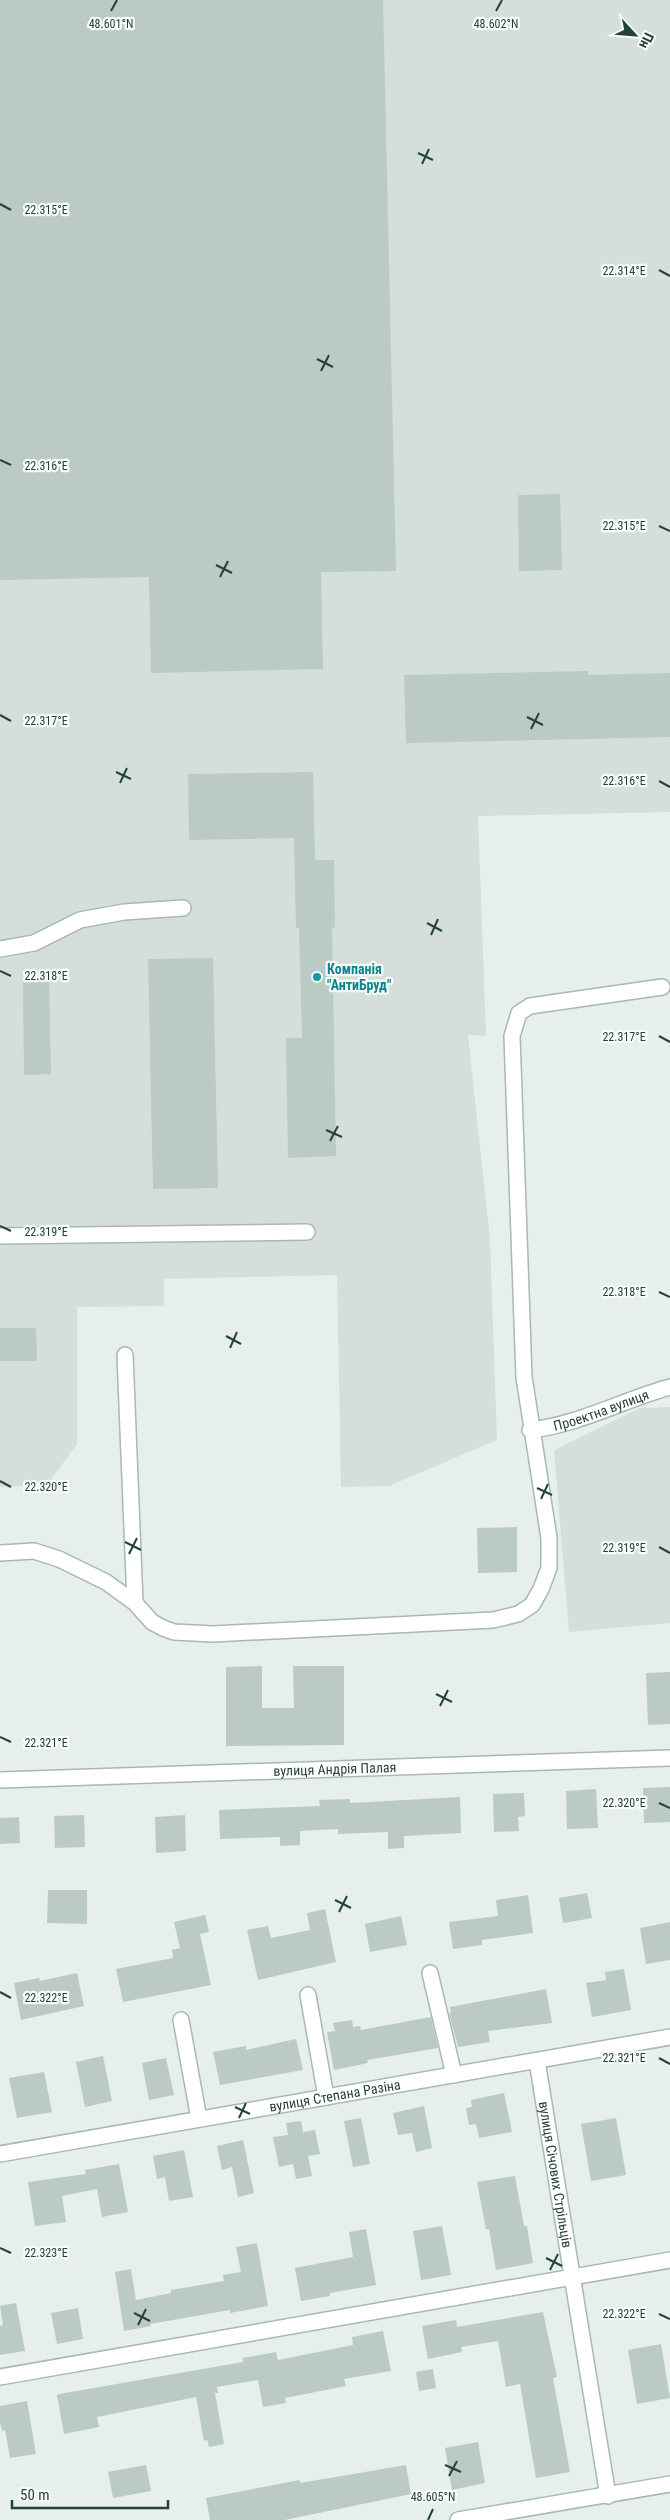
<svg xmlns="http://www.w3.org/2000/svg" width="670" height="2520" viewBox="0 0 670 2520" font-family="'Roboto Condensed',sans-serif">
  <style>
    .built { fill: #d4dfda }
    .building { fill: #bbcac4 }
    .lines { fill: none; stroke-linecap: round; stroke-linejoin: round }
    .minor-casing { stroke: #a8b8b2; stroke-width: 18 }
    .minor { stroke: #fff; stroke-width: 15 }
    .ticks { fill: none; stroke: #24423a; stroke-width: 2 }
    .culture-dot { fill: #0f9aa8; stroke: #f7fbf9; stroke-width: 2 }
    .labels { text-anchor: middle; stroke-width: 4.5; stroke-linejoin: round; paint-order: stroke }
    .culture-label { font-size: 14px; font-weight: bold; fill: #0d838f; stroke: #f7fbf9; text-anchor: start }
    .street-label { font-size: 14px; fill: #24423a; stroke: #f7fbf9 }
    .ticks-label { font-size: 12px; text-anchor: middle; fill: #24423a; stroke: #f7fbf9; stroke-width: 4.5; stroke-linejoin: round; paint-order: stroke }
  </style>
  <rect width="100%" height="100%" fill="#e6efeb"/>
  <!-- built -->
  <g class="built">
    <polygon points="0,0 670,0 670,812 478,816 486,1036 468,1035 490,1239 497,1440 389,1486 341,1487 337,1275 164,1279 164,1306 77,1307 77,1444 47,1485 0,1487"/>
    <polygon points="670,1407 670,1623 569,1632 554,1450 640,1408"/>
  </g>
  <!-- building -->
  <g class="building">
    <polygon points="0,0 383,0 396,571 321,572 323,669 151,673 149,577 0,580"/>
    <polygon points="560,494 562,570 519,571 518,495"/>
    <polygon points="588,671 588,675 670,673 670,737 406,743 404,675"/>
    <polygon points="313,772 315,860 334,860 335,927 332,928 336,1156 288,1158 286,1038 302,1038 299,928 296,928 294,838 189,840 188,774"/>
    <polygon points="213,958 218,1188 153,1189 148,959"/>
    <polygon points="49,978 51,1074 24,1075 23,979"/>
    <polygon points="0,1328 36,1328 37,1361 0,1361"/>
    <polygon points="517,1527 517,1572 478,1573 477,1528"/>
    <polygon points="262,1666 262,1708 294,1708 293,1666 344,1666 344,1745 226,1746 226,1667"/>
    <polygon points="670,1672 670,1724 648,1725 646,1673"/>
    <polygon points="670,1787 670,1822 644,1823 643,1788"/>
    <polygon points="596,1789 598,1828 567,1829 566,1791"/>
    <polygon points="524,1793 525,1816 518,1817 519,1831 494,1832 493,1794"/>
    <polygon points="460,1797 461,1833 404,1836 404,1848 388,1849 388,1832 338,1834 338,1829 300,1831 300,1845 280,1846 280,1837 220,1839 219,1810 320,1806 319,1800 350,1799 350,1803"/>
    <polygon points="84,1815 85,1847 55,1848 54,1816"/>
    <polygon points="185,1815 186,1851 156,1853 155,1817"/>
    <polygon points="19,1817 20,1843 0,1844 0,1818"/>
    <polygon points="48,1890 87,1890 87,1924 47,1923"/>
    <polygon points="587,1893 592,1918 563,1923 559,1898"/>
    <polygon points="528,1895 533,1933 482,1940 482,1945 453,1949 449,1922 498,1916 496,1900"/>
    <polygon points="325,1909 336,1962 258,1980 247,1930 268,1926 271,1938 310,1930 307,1913"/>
    <polygon points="205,1915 209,1932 200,1934 211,1985 123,2002 116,1969 173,1958 172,1950 180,1948 174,1922"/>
    <polygon points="401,1916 407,1945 370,1952 365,1924"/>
    <polygon points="670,1922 670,1960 646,1964 640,1928"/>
    <polygon points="624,1969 631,2010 592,2017 586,1983 606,1980 605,1972"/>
    <polygon points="77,1973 84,2006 21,2020 14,1983 39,1978 40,1981"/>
    <polygon points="546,1989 552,2023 488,2031 490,2042 458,2047 449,2013 451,2013 450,2007"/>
    <polygon points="431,2017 438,2048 367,2060 368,2063 334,2070 327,2032 335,2031 333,2023 352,2020 353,2027 360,2026 361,2030"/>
    <polygon points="296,2039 303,2070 220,2085 213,2052 246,2046 246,2050"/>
    <polygon points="103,2056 112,2101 85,2107 76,2062"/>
    <polygon points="166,2058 174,2095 149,2100 142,2063"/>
    <polygon points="44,2072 52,2112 17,2118 9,2078"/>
    <polygon points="504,2093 512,2132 479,2138 476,2124 469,2125 466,2108 472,2107 471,2100"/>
    <polygon points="424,2106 432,2148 416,2152 412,2133 398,2135 393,2113"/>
    <polygon points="361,2118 370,2164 353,2167 344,2121"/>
    <polygon points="616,2118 626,2175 591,2181 581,2124"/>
    <polygon points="301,2121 303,2132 315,2130 320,2154 308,2156 312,2176 296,2179 293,2164 279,2167 273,2137 288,2135 286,2123"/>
    <polygon points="243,2140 254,2193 238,2197 232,2167 222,2170 217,2146"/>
    <polygon points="184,2150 193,2197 169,2201 165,2177 157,2179 153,2156"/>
    <polygon points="119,2164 128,2212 102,2217 97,2189 62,2196 66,2222 35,2226 28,2182 86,2174 85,2170"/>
    <polygon points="515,2176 524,2226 527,2226 533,2263 496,2270 489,2229 486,2229 477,2182"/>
    <polygon points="442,2226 451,2275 421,2280 413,2231"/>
    <polygon points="366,2229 376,2285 330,2293 330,2296 301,2301 295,2268 353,2257 349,2232"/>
    <polygon points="257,2243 268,2306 230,2313 230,2310 150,2324 151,2326 124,2331 115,2272 131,2269 136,2300 171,2293 171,2290 224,2281 223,2275 241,2272 236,2247"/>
    <polygon points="16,2303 25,2351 0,2355 0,2326 3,2325 0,2306"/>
    <polygon points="78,2308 83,2339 57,2344 51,2313"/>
    <polygon points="543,2312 557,2377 553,2378 570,2472 536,2478 520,2384 506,2387 498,2341 461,2347 462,2352 428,2359 422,2326 456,2320 457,2327"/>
    <polygon points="383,2331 391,2371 344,2379 346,2386 285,2398 286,2403 263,2407 258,2380 217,2387 218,2393 215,2393 224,2444 209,2447 207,2440 204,2441 196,2397 97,2417 99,2427 64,2434 57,2395 59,2394 243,2362 243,2358 276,2352 278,2360 353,2345 352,2337"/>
    <polygon points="661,2344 670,2398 637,2404 628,2350"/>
    <polygon points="433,2369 436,2388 419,2391 416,2372"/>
    <polygon points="27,2401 36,2454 10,2458 5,2430 2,2431 0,2422 0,2406"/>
    <polygon points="478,2442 485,2483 452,2490 445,2448"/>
    <polygon points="146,2465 151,2491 113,2498 108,2472"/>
    <polygon points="406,2465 411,2494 285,2520 210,2520 206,2498 300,2480 300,2483"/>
  </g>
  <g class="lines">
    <defs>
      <g id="minor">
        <polyline points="0,949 34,943 80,920 124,912 183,908"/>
        <polyline points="0,1236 307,1232"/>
        <polyline points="125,1355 135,1603"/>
        <path id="s1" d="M 530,1430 C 578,1425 623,1400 670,1387"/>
        <polyline points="0,1553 34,1551 59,1559 106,1582 135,1603 152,1622 163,1628 174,1632 213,1634 493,1620 518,1614 532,1605 541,1589 549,1568 549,1538 524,1377 512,1036 519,1013 530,1006 662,987"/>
        <path id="s2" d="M 0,1780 L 670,1758"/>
        <polyline points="430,1973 454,2075"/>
        <polyline points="308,1995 326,2097"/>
        <polyline points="181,2020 199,2119"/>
        <path id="s3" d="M 537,2061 L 608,2496"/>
        <path id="s4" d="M 0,2154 L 670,2037"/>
        <polyline points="0,2377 670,2260"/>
        <polyline points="458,2520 670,2484"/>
      </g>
    </defs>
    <!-- minor casing -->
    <use href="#minor" class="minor-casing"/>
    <!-- minor -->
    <use href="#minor" class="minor"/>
  </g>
  <!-- ticks -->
  <path class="ticks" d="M 111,11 L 117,0M 496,11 L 502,0M 418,153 L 433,160M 422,164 L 429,149M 0,204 L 11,210M 659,270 L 670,276M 317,359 L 333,367M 321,371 L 329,355M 0,460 L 11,465M 659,526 L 670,531M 216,565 L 232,573M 220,577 L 228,561M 0,715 L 11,721M 527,717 L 543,725M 531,729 L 539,713M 116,772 L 131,779M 659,781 L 670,787M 120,783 L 127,768M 427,923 L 442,931M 431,935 L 438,919M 0,971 L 11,976M 659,1036 L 670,1042M 326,1130 L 342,1137M 330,1141 L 338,1126M 0,1226 L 11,1231M 659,1292 L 670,1297M 226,1336 L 241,1344M 230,1348 L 237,1332M 0,1481 L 11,1487M 537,1488 L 552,1495M 541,1499 L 548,1484M 125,1542 L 141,1550M 659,1547 L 670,1553M 129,1554 L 137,1538M 436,1694 L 452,1702M 440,1706 L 448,1690M 0,1737 L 11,1742M 659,1803 L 670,1808M 335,1900 L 351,1908M 339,1912 L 347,1896M 0,1992 L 11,1998M 659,2058 L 670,2064M 235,2107 L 250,2114M 239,2118 L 246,2103M 0,2248 L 11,2253M 546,2258 L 562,2266M 550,2270 L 558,2254M 134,2313 L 150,2321M 659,2314 L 670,2319M 138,2325 L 146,2309M 445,2465 L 461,2472M 449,2476 L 457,2461M 428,2520 L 433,2509"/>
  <!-- markers -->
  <circle class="culture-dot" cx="317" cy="977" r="5"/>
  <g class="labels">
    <!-- culture labels -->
    <g class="culture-label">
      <text x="327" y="974">Компанія<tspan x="327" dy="16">"АнтиБруд"</tspan></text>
    </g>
    <!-- street labels -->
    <g class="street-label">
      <text dy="5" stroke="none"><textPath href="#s1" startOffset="74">Проектна вулиця</textPath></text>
      <text dy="5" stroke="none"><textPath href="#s2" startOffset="335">вулиця Андрія Палая</textPath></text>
      <text dy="5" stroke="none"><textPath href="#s4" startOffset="340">вулиця Степана Разіна</textPath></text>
      <text dy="5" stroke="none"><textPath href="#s3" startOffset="115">вулиця Січових Стрільців</textPath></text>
    </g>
  </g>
  <g class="ticks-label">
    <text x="111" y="28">48.601°N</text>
    <text x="496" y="28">48.602°N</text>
    <text x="46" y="214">22.315°E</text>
    <text x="624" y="275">22.314°E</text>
    <text x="46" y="470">22.316°E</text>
    <text x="624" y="530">22.315°E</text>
    <text x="46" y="725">22.317°E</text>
    <text x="624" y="785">22.316°E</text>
    <text x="46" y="980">22.318°E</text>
    <text x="624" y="1041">22.317°E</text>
    <text x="46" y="1236">22.319°E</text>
    <text x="624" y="1296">22.318°E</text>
    <text x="46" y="1491">22.320°E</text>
    <text x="624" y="1552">22.319°E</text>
    <text x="46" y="1747">22.321°E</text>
    <text x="624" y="1807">22.320°E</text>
    <text x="46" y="2002">22.322°E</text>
    <text x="624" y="2062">22.321°E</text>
    <text x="46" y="2257">22.323°E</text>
    <text x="624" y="2318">22.322°E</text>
    <text x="433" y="2501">48.605°N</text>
  </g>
  <!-- north arrow -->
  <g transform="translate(635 35) rotate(116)" stroke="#f7fbf9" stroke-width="4" paint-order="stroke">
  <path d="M0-4L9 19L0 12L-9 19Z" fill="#24423a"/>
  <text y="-8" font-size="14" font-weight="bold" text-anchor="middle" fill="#24423a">Пн</text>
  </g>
  <!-- scale -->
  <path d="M12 2500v8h156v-8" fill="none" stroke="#24423a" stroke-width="2.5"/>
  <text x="20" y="2500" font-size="15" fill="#24423a" stroke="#f7fbf9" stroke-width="4" paint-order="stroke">50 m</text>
</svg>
